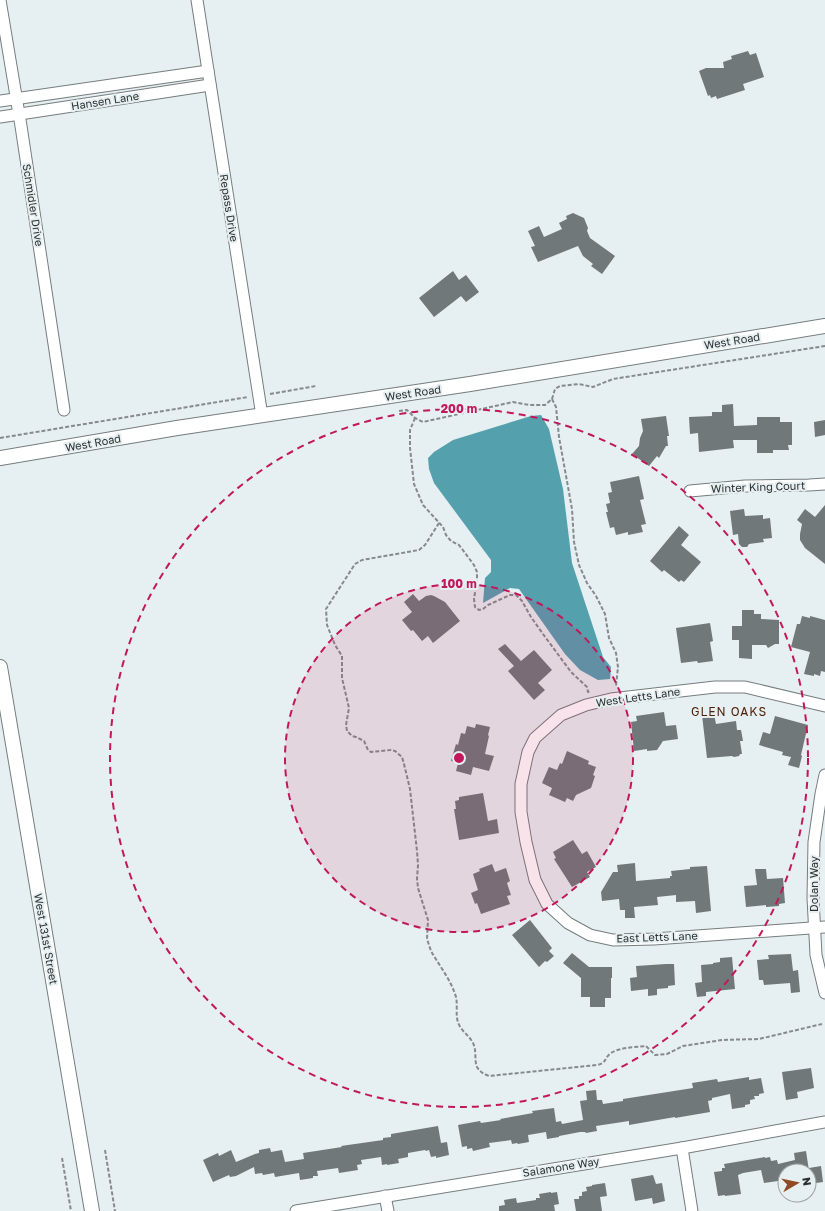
<svg xmlns="http://www.w3.org/2000/svg" width="825" height="1211" viewBox="0 0 825 1211" font-family="'Golos Text',sans-serif">
  <style>
    .water { fill: #55a0ad }
    .building { fill: #70787a }
    .lines { fill: none; stroke-linecap: round; stroke-linejoin: round }
    .minor-casing { stroke: #757d7e; stroke-width: 13 }
    .tertiary-casing { stroke: #757d7e; stroke-width: 16 }
    .path { stroke: #858b8d; stroke-width: 2; stroke-dasharray: 4 2; stroke-linecap: butt }
    .minor { stroke: #fff; stroke-width: 11 }
    .tertiary { stroke: #fff; stroke-width: 14 }
    .ring { fill: none; stroke: #c2185b; stroke-width: 2; stroke-dasharray: 7 5 }
    .labels { text-anchor: middle; stroke-width: 4; stroke-linejoin: round; paint-order: stroke }
    .street-label { font-size: 11px; fill: #2d3031; stroke: #e6eff1 }
    .neighbourhood-label { font-size: 12px; letter-spacing: 1px; fill: #4e1f03; stroke: #e6eff1 }
    .centre { fill: #c2185b; stroke: #e6eff1; stroke-width: 2 }
    .ring-label { font-size: 12px; text-anchor: middle; font-weight: bold; fill: #c2185b; stroke: #e6eff1; stroke-width: 4; stroke-linejoin: round; paint-order: stroke }
  </style>
  <rect width="100%" height="100%" fill="#e6eff1"/>
  <!-- water -->
  <polygon class="water" points="541,415 549,429 563,489 572,563 603,657 611,667 610,679 598,680 580,670 565,654 519,589 510,588 483,603 485,578 491,572 491,560 434,483 429,469 428,458 434,452 453,440 531,416"/>
  <!-- building -->
  <g class="building">
    <polygon points="748,51 750,55 756,53 764,77 743,84 745,90 717,99 716,96 711,98 710,95 708,96 699,71 706,68 724,68 723,62 732,59 731,56"/>
    <polygon points="573,213 584,218 588,228 587,231 590,238 615,256 602,274 591,266 593,264 583,256 578,246 538,262 531,247 535,246 528,231 539,226 544,237 562,229 559,223 567,219 566,216"/>
    <polygon points="453,271 459,280 466,275 479,292 466,302 461,296 434,317 419,298"/>
    <polygon points="733,404 734,426 757,425 757,417 780,417 780,422 792,422 792,445 788,445 789,450 773,450 773,453 757,453 757,440 733,440 734,448 699,452 698,433 690,434 689,417 712,416 712,412 722,412 722,405"/>
    <polygon points="666,416 669,436 667,436 668,446 666,446 659,458 657,456 649,466 632,454 639,446 640,438 643,431 641,419"/>
    <polygon points="825,420 825,435 815,437 814,422"/>
    <polygon points="639,476 644,499 640,500 646,524 641,525 643,532 628,535 628,532 616,535 614,527 610,528 606,512 608,512 606,504 610,503 608,493 612,492 610,482"/>
    <polygon points="825,505 825,564 805,548 800,540 800,534 802,524 797,520 805,509 815,517"/>
    <polygon points="744,509 745,516 763,515 763,519 770,518 772,538 763,539 764,542 749,544 747,547 742,547 739,544 738,534 733,535 730,511"/>
    <polygon points="679,526 689,535 681,545 701,562 684,582 681,580 679,582 664,570 662,572 650,561"/>
    <polygon points="413,594 419,601 426,596 431,595 434,596 445,602 460,621 433,643 428,636 422,641 413,630 411,631 402,620 412,612 404,602"/>
    <polygon points="742,610 754,610 754,614 761,614 761,619 779,620 779,644 775,644 768,648 766,645 752,645 752,659 739,658 739,640 732,640 732,626 742,626"/>
    <polygon points="802,616 810,618 810,616 825,620 825,672 821,671 820,676 814,674 814,676 804,674 810,652 791,647 797,624 800,624"/>
    <polygon points="710,623 713,641 710,642 713,661 698,663 697,661 681,663 676,628"/>
    <polygon points="505,644 521,661 534,650 552,670 538,683 545,690 534,700 508,671 514,666 498,649"/>
    <polygon points="664,712 666,726 676,725 678,739 663,741 657,750 647,751 647,749 634,751 631,722 637,721 636,716"/>
    <polygon points="714,714 716,724 736,721 737,730 741,730 743,741 740,741 742,754 740,754 739,756 734,757 732,756 707,758 702,715"/>
    <polygon points="775,716 808,725 801,755 802,756 799,768 788,765 791,757 782,755 783,752 759,745 763,732 770,734"/>
    <polygon points="476,724 490,727 488,735 489,736 485,754 494,756 489,771 473,767 471,775 456,771 458,763 451,761 456,744 458,745 461,733 465,734 467,726 475,728"/>
    <polygon points="567,751 589,761 588,764 596,767 593,775 595,776 591,788 576,795 573,801 567,798 565,802 549,795 552,788 542,783 549,767 557,770 560,763 562,764"/>
    <polygon points="483,793 488,821 497,819 499,833 459,840 454,809 456,809 455,801 459,800 459,797"/>
    <polygon points="573,840 582,854 587,851 596,867 587,872 590,877 572,887 554,859 556,858 553,852"/>
    <polygon points="635,863 636,881 670,878 670,876 672,876 671,871 690,869 690,867 707,866 711,911 696,913 695,901 676,902 676,895 657,897 658,905 634,907 635,918 625,918 625,910 620,910 619,899 602,901 601,892 613,872 618,872 617,865"/>
    <polygon points="492,864 495,872 506,868 510,881 507,883 511,895 507,896 510,904 481,914 477,903 475,904 471,893 478,890 473,874 480,871 479,869"/>
    <polygon points="755,869 766,869 767,879 783,878 785,903 779,904 779,906 766,907 766,905 746,907 744,886 757,885"/>
    <polygon points="530,920 552,948 549,951 554,956 547,962 545,961 539,967 512,935"/>
    <polygon points="572,953 589,967 612,967 612,978 611,978 611,998 605,998 605,1007 590,1007 590,997 581,997 581,978 563,963"/>
    <polygon points="791,954 793,971 798,970 800,992 791,993 790,983 764,985 763,980 759,980 757,960 769,959 768,955"/>
    <polygon points="732,957 735,989 706,992 706,996 697,997 695,983 702,982 701,965 713,964 713,963 720,962 720,958"/>
    <polygon points="666,964 674,964 675,985 668,986 668,988 657,989 657,995 648,996 648,989 631,991 630,978 637,977 636,966"/>
    <polygon points="811,1068 814,1088 797,1092 798,1098 786,1100 782,1072"/>
    <polygon points="749,1077 749,1080 761,1078 764,1093 759,1094 759,1096 754,1096 755,1099 750,1100 750,1104 745,1105 745,1107 732,1109 730,1094 712,1098 712,1100 708,1101 710,1112 675,1118 675,1117 629,1125 629,1121 596,1126 597,1131 586,1133 585,1132 580,1132 559,1136 559,1137 547,1139 546,1132 528,1135 529,1142 518,1144 517,1143 512,1144 511,1140 489,1143 490,1147 473,1151 472,1148 467,1149 467,1146 462,1147 458,1125 480,1121 481,1123 501,1120 500,1119 533,1113 532,1111 554,1108 556,1122 561,1121 562,1124 583,1120 580,1101 587,1100 586,1091 596,1090 597,1100 602,1100 603,1104 623,1101 623,1099 693,1088 692,1083 717,1079 718,1082"/>
    <polygon points="438,1126 441,1143 447,1142 449,1155 436,1158 436,1156 431,1157 429,1150 426,1151 425,1150 408,1153 408,1157 398,1159 399,1163 387,1165 387,1164 382,1165 381,1157 361,1160 362,1164 357,1165 358,1170 339,1173 338,1168 317,1171 318,1176 313,1176 313,1178 300,1180 299,1173 275,1177 274,1173 263,1175 262,1173 255,1174 254,1167 236,1176 230,1177 229,1175 213,1182 203,1160 218,1153 219,1156 231,1150 236,1162 255,1154 259,1153 259,1150 270,1148 271,1152 282,1150 285,1162 304,1159 303,1153 342,1147 341,1146 383,1140 383,1138 391,1137 391,1134"/>
    <polygon points="806,1151 809,1171 785,1171 785,1180 764,1183 761,1170 743,1173 738,1175 741,1194 725,1196 725,1195 718,1196 714,1172 722,1171 722,1168 725,1168 724,1164 765,1157 765,1158 770,1157 771,1161 777,1160 778,1164 795,1160 794,1153"/>
    <polygon points="821,1166 823,1182 809,1184 809,1168"/>
    <polygon points="653,1175 656,1184 662,1183 665,1201 653,1204 652,1198 635,1201 631,1179"/>
    <polygon points="605,1183 607,1196 600,1197 602,1211 576,1211 574,1199 579,1199 579,1196 582,1196 582,1192 587,1191 586,1187 592,1186 592,1185"/>
    <polygon points="551,1192 551,1193 557,1192 559,1204 554,1205 555,1211 499,1211 499,1206 505,1205 504,1200 516,1198 517,1203 536,1200 536,1198 540,1198 539,1194"/>
  </g>
  <g class="lines">
    <defs>
      <g id="minor">
        <polyline points="0,0 21,126 64,410"/>
        <polyline points="197,0 262,416"/>
        <polyline points="0,101 208,71"/>
        <polyline points="0,117 210,85"/>
        <polyline points="690,491 745,486 809,485 825,484"/>
        <polyline points="825,706 745,687 715,687 611,699 586,705 561,715 535,738 528,752 521,784 521,812 526,842 535,880 547,904 568,923 590,935 613,940 654,939 825,927"/>
        <polyline points="825,775 821,794 814,842 813,898 816,955 825,993"/>
        <polyline points="682,1148 692,1211"/>
        <polyline points="385,1196 388,1211"/>
        <polyline points="296,1211 682,1148 825,1122"/>
      </g>
      <g id="tertiary">
        <polyline points="0,458 177,428 470,384 825,326"/>
        <polyline points="0,667 92,1211"/>
      </g>
    </defs>
    <!-- minor casing -->
    <use href="#minor" class="minor-casing"/>
    <!-- tertiary casing -->
    <use href="#tertiary" class="tertiary-casing"/>
    <!-- path -->
    <g class="path">
      <polyline points="270,394 316,386"/>
      <polyline points="552,399 556,407 559,437 572,509 574,542 579,565 587,583 596,596 605,614 609,638 616,653 618,667 616,686"/>
      <polyline points="399,411 407,410 415,418 423,422 513,402 529,405 545,405 552,399 555,389 560,386 579,384 593,387 613,379 825,346"/>
      <polyline points="415,418 410,430 410,448 414,484 423,505 443,527 446,535 451,541 459,545 474,565 477,572 477,580 474,599 475,607 479,610 483,609 488,605 510,595 516,595 522,601 531,617 543,634 571,672 587,687 588,692 590,691"/>
      <polyline points="0,438 248,397"/>
      <path d="M 439,523 L 425,545 L 419,550 L 362,560 L 355,564 L 326,609 L 327,625 L 335,645 L 342,656 L 342,678 L 349,708 L 346,725 L 347,731 L 352,736 L 356,737 L 364,741 L 368,750 L 371,752 L 391,750 L 395,751 L 402,757 L 404,764 L 410,789 L 417,851 L 418,865 L 417,879 L 418,888 L 428,920 L 427,939 L 431,951 C 439,965 450,979 455,994 C 458,1001 456,1010 457,1018 C 459,1031 468,1033 473,1043 C 477,1051 474,1060 477,1067 C 480,1072 484,1074 489,1076 L 597,1065 C 607,1063 604,1058 611,1053 C 621,1047 636,1047 646,1046 L 655,1055 L 667,1054 L 683,1046 L 722,1040 L 759,1039 L 822,1024"/>
      <polyline points="105,1150 115,1211"/>
      <polyline points="62,1158 71,1211"/>
    </g>
    <!-- minor -->
    <use href="#minor" class="minor"/>
    <!-- tertiary -->
    <use href="#tertiary" class="tertiary"/>
  </g>
  <!-- distance rings -->
  <circle cx="459" cy="758" r="174" fill="#c2185b" fill-opacity=".12"/>
  <g class="ring">
    <circle cx="459" cy="758" r="174"/>
    <circle cx="459" cy="758" r="349"/>
  </g>
  <g class="labels">
    <!-- street labels -->
    <g class="street-label">
      <text transform="translate(105 101) rotate(-9)" y="4">Hansen Lane</text>
      <text transform="translate(33 205) rotate(81)" y="4">Schmidler Drive</text>
      <text transform="translate(229 208) rotate(81)" y="4">Repass Drive</text>
      <text transform="translate(732 341) rotate(-9)" y="4">West Road</text>
      <text transform="translate(413 393) rotate(-8)" y="4">West Road</text>
      <text transform="translate(93 443) rotate(-10)" y="4">West Road</text>
      <text transform="translate(758 487) rotate(-2)" y="4">Winter King Court</text>
      <text transform="translate(638 697) rotate(-8)" y="4">West Letts Lane</text>
      <text transform="translate(814 884) rotate(-90)" y="4">Dolan Way</text>
      <text transform="translate(657 937) rotate(-2)" y="4">East Letts Lane</text>
      <text transform="translate(46 939) rotate(80)" y="4">West 131st Street</text>
      <text transform="translate(561 1167) rotate(-9)" y="4">Salamone Way</text>
    </g>
    <!-- neighbourhood labels -->
    <g class="neighbourhood-label">
      <text x="729" y="716">GLEN OAKS</text>
    </g>
  </g>
  <circle cx="459" cy="758" r="6" class="centre"/>
  <g class="ring-label">
    <text x="459" y="413">200 m</text>
    <text x="459" y="588">100 m</text>
  </g>
  <!-- north arrow -->
  <g transform="translate(797 1183) rotate(81)"><circle r="19" fill="#e6eff1" stroke="#9ca3a4"/>
  <path d="M0-3L7 15L0 10L-7 15Z" fill="#904a23"/>
  <text y="-6" font-size="11" font-weight="bold" text-anchor="middle" fill="#2d3031">N</text>
  </g>
</svg>
